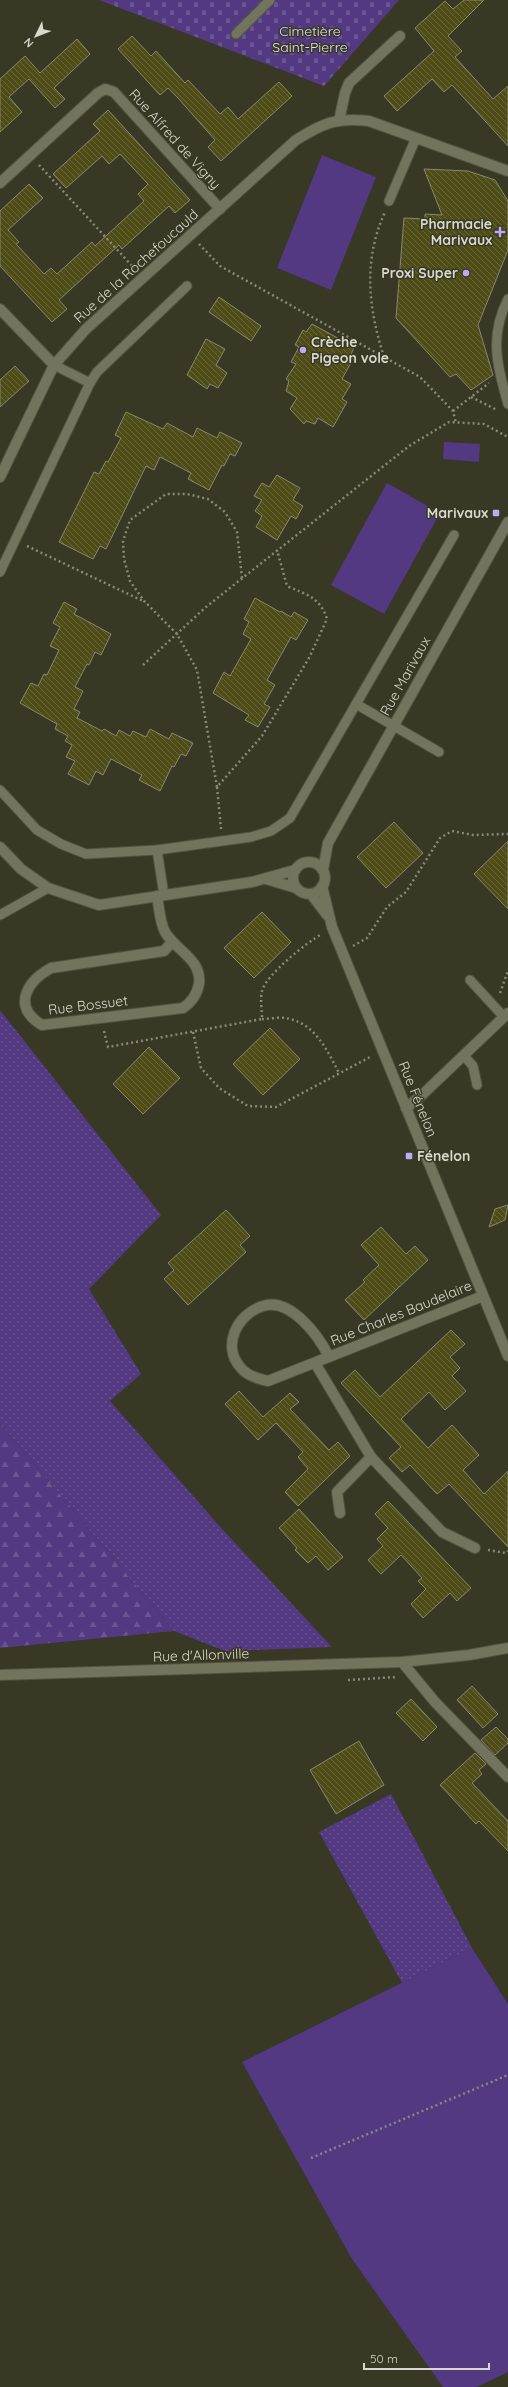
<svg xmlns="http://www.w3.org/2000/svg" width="508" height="2387" viewBox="0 0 508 2387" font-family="Quicksand,sans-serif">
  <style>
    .grass { fill: url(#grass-dots) }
    .forest { fill: url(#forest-firs) }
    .cemetery { fill: url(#cemetery-stones) }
    .green { fill: #523982 }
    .building { fill: url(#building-back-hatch); stroke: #878871 }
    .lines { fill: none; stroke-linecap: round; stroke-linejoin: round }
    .service-casing { stroke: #535342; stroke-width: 11 }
    .minor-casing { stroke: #535342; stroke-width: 12 }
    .secondary-casing { stroke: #535342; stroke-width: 12 }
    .path { stroke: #898979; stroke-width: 2.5; stroke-dasharray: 2 3; stroke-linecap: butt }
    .service { stroke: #73735e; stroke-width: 9 }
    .minor { stroke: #73735e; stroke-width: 10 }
    .secondary { stroke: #73735e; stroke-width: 10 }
    .poi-dot { fill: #bea9f4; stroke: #383824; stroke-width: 1.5 }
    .labels { text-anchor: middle; stroke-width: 3; stroke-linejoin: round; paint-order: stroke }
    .park-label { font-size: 14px; fill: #e3def4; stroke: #383824 }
    .street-label { font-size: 14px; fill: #d8d8cc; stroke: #383824 }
    .poi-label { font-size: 14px; font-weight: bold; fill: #d8d8cc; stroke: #383824; text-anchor: end }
  </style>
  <defs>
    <pattern id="grass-dots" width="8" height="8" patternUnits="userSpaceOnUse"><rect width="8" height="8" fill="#523982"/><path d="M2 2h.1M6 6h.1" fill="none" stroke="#6a5592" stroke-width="1.8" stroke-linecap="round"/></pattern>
    <pattern id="forest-firs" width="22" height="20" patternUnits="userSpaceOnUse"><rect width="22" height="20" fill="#523982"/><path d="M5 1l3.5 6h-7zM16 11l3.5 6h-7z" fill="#6a5592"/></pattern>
    <pattern id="cemetery-stones" width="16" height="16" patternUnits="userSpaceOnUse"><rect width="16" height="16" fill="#523982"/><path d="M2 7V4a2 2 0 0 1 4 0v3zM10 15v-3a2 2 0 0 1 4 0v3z" fill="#6a5592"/></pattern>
    <pattern id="building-back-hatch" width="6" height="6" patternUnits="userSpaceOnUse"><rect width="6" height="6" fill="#4e4d17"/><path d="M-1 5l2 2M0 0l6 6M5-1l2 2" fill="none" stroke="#676638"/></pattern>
  </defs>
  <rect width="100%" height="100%" fill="#383824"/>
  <!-- grass -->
  <g class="grass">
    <polygon points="0,1010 161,1215 89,1289 141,1374 110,1401 223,1530 332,1647 225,1651 174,1631 0,1423"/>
    <polygon points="391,1794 472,1948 402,1983 319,1832"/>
  </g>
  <!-- forest -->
  <polygon class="forest" points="0,1423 174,1631 0,1648"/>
  <!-- cemetery -->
  <polygon class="cemetery" points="99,0 399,0 324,86"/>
  <!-- green -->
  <g class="green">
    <polygon points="322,155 376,177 331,290 277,268"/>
    <polygon points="444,442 480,444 479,462 443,459"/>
    <polygon points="387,483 440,513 384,614 331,585"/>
    <polygon points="472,1948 508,2004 508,2372 477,2387 443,2387 352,2259 242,2062"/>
  </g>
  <!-- building -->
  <g class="building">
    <polygon points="464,0 484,0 448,36 462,51 455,57 493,99 508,86 508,146 452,85 444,92 432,79 397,111 384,96 434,51 415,28 445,1 453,9"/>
    <polygon points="132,36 151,56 156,51 185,83 188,80 220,114 228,107 238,119 279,82 292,96 221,161 208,147 215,140 178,98 168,88 160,95 118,49"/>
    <polygon points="77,39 90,54 54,88 65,99 55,108 29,79 9,97 22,112 0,132 0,79 25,56 40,73"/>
    <polygon points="108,110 190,200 175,213 169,206 122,249 119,245 59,300 67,309 52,322 0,266 0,211 29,184 43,198 8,230 19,242 16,244 44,274 51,268 57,274 92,242 95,246 144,201 138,194 148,184 120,154 109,164 102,156 66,188 53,174 100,131 93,124"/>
    <polygon points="424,169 468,171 495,180 508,201 508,250 478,325 493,375 471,390 456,374 450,377 396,318 404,218 425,219 425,214 442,215"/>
    <polygon points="219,297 261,326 251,341 209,312"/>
    <polygon points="312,324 354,347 351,355 354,357 342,379 351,384 342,399 347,402 333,427 318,418 315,424 306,421 304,424 290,409 297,398 286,391 289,381 286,379 296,364 291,362 299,347 295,345 303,330 306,332"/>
    <polygon points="206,339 225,349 216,365 227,373 218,388 210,384 207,389 187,375"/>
    <polygon points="15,366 29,381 0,407 0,380"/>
    <polygon points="126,412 163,429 167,423 193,437 197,428 217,438 220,432 242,443 235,456 230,454 224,466 222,465 209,490 188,479 191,473 160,457 154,470 146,466 106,549 100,546 93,559 59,542 94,472 99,474 106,461 108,462 121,438 115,435"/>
    <polygon points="277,475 300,488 293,500 303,506 296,519 291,516 277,540 256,527 262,516 255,511 262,500 254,496 262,483 269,487"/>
    <polygon points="255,598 280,612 281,611 291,617 294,612 308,620 296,640 291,637 267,680 275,685 264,704 270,707 258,727 245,720 249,715 213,693 224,672 230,676 251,639 243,634 249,622 244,619"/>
    <polygon points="64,602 77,609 74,614 111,634 101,655 95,652 89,665 87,664 75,687 83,691 74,709 80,712 77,718 102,731 104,729 116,736 119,730 130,736 133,731 146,737 150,729 169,739 172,733 193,743 186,756 181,754 174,767 172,766 160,791 139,780 142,775 111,759 103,775 96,771 89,785 68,774 75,761 66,757 72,745 65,741 68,736 55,729 57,724 20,703 31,683 38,686 44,674 47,675 59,650 50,646 60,627 53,623"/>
    <polygon points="394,822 423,853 386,888 357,857"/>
    <polygon points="508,841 508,909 474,874"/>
    <polygon points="262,912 291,942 254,978 224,948"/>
    <polygon points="270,1028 300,1059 263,1095 233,1064"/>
    <polygon points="149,1047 180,1078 143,1114 113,1084"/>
    <polygon points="508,1205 505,1220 489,1227 495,1209"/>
    <polygon points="226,1210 250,1236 240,1245 246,1252 188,1305 164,1279 174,1270 168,1263"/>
    <polygon points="381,1227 406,1254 415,1246 428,1260 364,1320 345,1300 365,1282 363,1280 379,1265 361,1245"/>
    <polygon points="451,1330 465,1344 450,1357 460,1368 452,1376 466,1391 445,1410 429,1392 401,1419 428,1448 452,1425 479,1455 463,1470 484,1494 508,1471 508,1547 449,1484 437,1494 410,1465 402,1472 389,1458 401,1447 341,1383 355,1370 380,1397"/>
    <polygon points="239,1391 263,1417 290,1393 299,1402 290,1409 329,1450 338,1442 350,1456 298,1506 285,1492 308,1469 298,1457 303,1452 276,1423 258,1440 225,1404"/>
    <polygon points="388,1501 471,1588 457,1601 450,1593 423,1618 411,1604 426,1589 418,1581 422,1578 401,1555 381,1574 368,1560 383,1546 377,1539 388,1528 375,1514"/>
    <polygon points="299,1509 343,1557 328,1570 316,1556 308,1563 295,1550 297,1548 279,1528"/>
    <polygon points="472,1686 498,1714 483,1728 457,1700"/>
    <polygon points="411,1699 437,1727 423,1741 396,1713"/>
    <polygon points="496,1727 508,1739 508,1743 495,1755 481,1740"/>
    <polygon points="359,1741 384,1785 336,1814 310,1770"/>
    <polygon points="475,1753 486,1764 479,1770 482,1774 472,1783 508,1821 508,1851 479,1821 476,1824 440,1785"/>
  </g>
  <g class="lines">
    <defs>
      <g id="service">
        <polyline points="236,34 270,0"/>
        <polyline points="389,201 416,138"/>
        <path d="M 508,299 C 489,336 497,366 508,404"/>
        <polyline points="90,383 97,372 187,286"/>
        <polyline points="0,572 90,383 54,365"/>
        <polyline points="356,704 439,752"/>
        <polyline points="0,790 37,830 61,844 86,854 157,850 251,837 271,831 290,818 454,535"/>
        <polyline points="157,850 164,895"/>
        <polyline points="0,915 48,888"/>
        <polyline points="470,980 504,1017"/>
        <polyline points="464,1056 473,1066 477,1085"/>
      </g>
      <g id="minor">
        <polyline points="339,121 345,93 349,83 400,36"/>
        <polyline points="0,183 98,93 105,89 114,92 220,209"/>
        <polyline points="0,309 54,365"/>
        <path d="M 0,477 L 54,365 L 86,329 L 296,140 C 323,123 337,117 369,121 L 508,171"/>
        <polyline points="0,847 21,869 48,888 99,905 252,882 295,870"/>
        <circle cx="309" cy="878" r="16"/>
        <polyline points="323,870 328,843 508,522"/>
        <polyline points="266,879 296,888"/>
        <polyline points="322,886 332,927 508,1356"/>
        <polyline points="311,894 327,915"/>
        <path d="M 157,896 C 159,907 160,923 165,932 C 176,951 202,959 199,984 C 197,995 192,1002 183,1008 L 42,1025 C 12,1007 26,982 51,968 L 164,951 L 172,942"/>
        <polyline points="406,1108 422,1095 508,1013"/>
        <path d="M 329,1357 C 319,1336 290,1297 263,1306 C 237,1314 221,1346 241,1368 C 247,1376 259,1379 268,1381 L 483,1296"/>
        <polyline points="315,1363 371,1457 442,1532 475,1548"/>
        <polyline points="340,1513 337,1492 371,1457"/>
        <polyline points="402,1662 435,1702 508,1777"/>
      </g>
      <polyline id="secondary" points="0,1675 402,1662 469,1655 508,1648"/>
    </defs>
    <!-- service casing -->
    <use href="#service" class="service-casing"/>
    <!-- minor casing -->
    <use href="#minor" class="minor-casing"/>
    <!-- secondary casing -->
    <use href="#secondary" class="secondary-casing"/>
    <!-- path -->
    <g class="path">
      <polyline points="39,165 134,268"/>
      <polyline points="199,244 220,266 420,377 453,411 456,423"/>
      <path d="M 384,357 C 368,307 363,260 385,212"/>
      <polyline points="471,397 497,410"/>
      <polyline points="453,411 489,383"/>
      <polyline points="27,546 143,601"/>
      <polyline points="143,665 206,607 409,446 449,422 484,424 508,437"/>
      <polyline points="217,787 197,670 177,634 144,601 130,581 124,559 123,541 130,520 166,494 187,494 208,499 225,512 237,532 242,578"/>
      <path d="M 221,829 L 217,787 L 262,736 L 309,658 L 327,619 C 320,597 307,595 287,586 L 277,550"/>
      <polyline points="353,946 367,938 387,907 406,892 440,838 452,831 473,835 508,834"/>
      <polyline points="500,993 508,971"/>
      <path d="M 262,1019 C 271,1019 282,1016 290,1019 C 316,1025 328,1052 339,1073"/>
      <path d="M 104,1031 L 108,1047 L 262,1019 C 262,1011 260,999 262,991 C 266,975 307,942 322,934"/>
      <polyline points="193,1032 201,1068 219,1088 248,1106 276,1107 372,1056"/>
      <polyline points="488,1550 506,1553 508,1551"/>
      <polyline points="348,1680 397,1677"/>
      <polyline points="311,2158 508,2075"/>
    </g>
    <!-- service -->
    <use href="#service" class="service"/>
    <!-- minor -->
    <use href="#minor" class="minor"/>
    <!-- secondary -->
    <use href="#secondary" class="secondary"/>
  </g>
  <!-- markers -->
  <g class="poi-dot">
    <path d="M498 226h4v4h4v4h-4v4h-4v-4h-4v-4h4z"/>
    <circle cx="466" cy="273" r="4"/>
    <circle cx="303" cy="350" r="4"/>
    <rect x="492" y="509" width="8" height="8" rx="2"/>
    <rect x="405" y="1152" width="8" height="8" rx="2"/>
  </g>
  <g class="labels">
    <!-- park labels -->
    <g class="park-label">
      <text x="310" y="36">Cimetière<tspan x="310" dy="16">Saint-Pierre</tspan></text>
    </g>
    <!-- street labels -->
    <g class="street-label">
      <text transform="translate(175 139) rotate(48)" y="5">Rue Alfred de Vigny</text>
      <text transform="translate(136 266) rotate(-42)" y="5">Rue de la Rochefoucauld</text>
      <text transform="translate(405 676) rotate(-61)" y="5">Rue Marivaux</text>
      <text transform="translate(88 1005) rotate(-7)" y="5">Rue Bossuet</text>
      <text transform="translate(418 1099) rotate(68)" y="5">Rue Fénelon</text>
      <text transform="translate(401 1313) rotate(-22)" y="5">Rue Charles Baudelaire</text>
      <text transform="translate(201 1655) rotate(-2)" y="5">Rue d'Allonville</text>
    </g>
    <!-- poi labels -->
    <g class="poi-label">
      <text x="492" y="229">Pharmacie<tspan x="492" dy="16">Marivaux</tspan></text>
      <text x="458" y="278">Proxi Super</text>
      <text x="311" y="347" text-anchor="start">Crèche<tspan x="311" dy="16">Pigeon vole</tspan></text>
      <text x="488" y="518">Marivaux</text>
      <text x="417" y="1161" text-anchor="start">Fénelon</text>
    </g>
  </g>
  <!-- north arrow -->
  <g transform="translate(36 36) rotate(227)" stroke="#383824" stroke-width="3" paint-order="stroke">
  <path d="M0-3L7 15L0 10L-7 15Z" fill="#d8d8cc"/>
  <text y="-6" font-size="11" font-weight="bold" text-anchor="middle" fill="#d8d8cc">N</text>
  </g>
  <!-- scale -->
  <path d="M364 2363v6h125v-6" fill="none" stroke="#d8d8cc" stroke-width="2"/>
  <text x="370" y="2363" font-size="12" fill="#d8d8cc" stroke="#383824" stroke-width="3" paint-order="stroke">50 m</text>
</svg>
